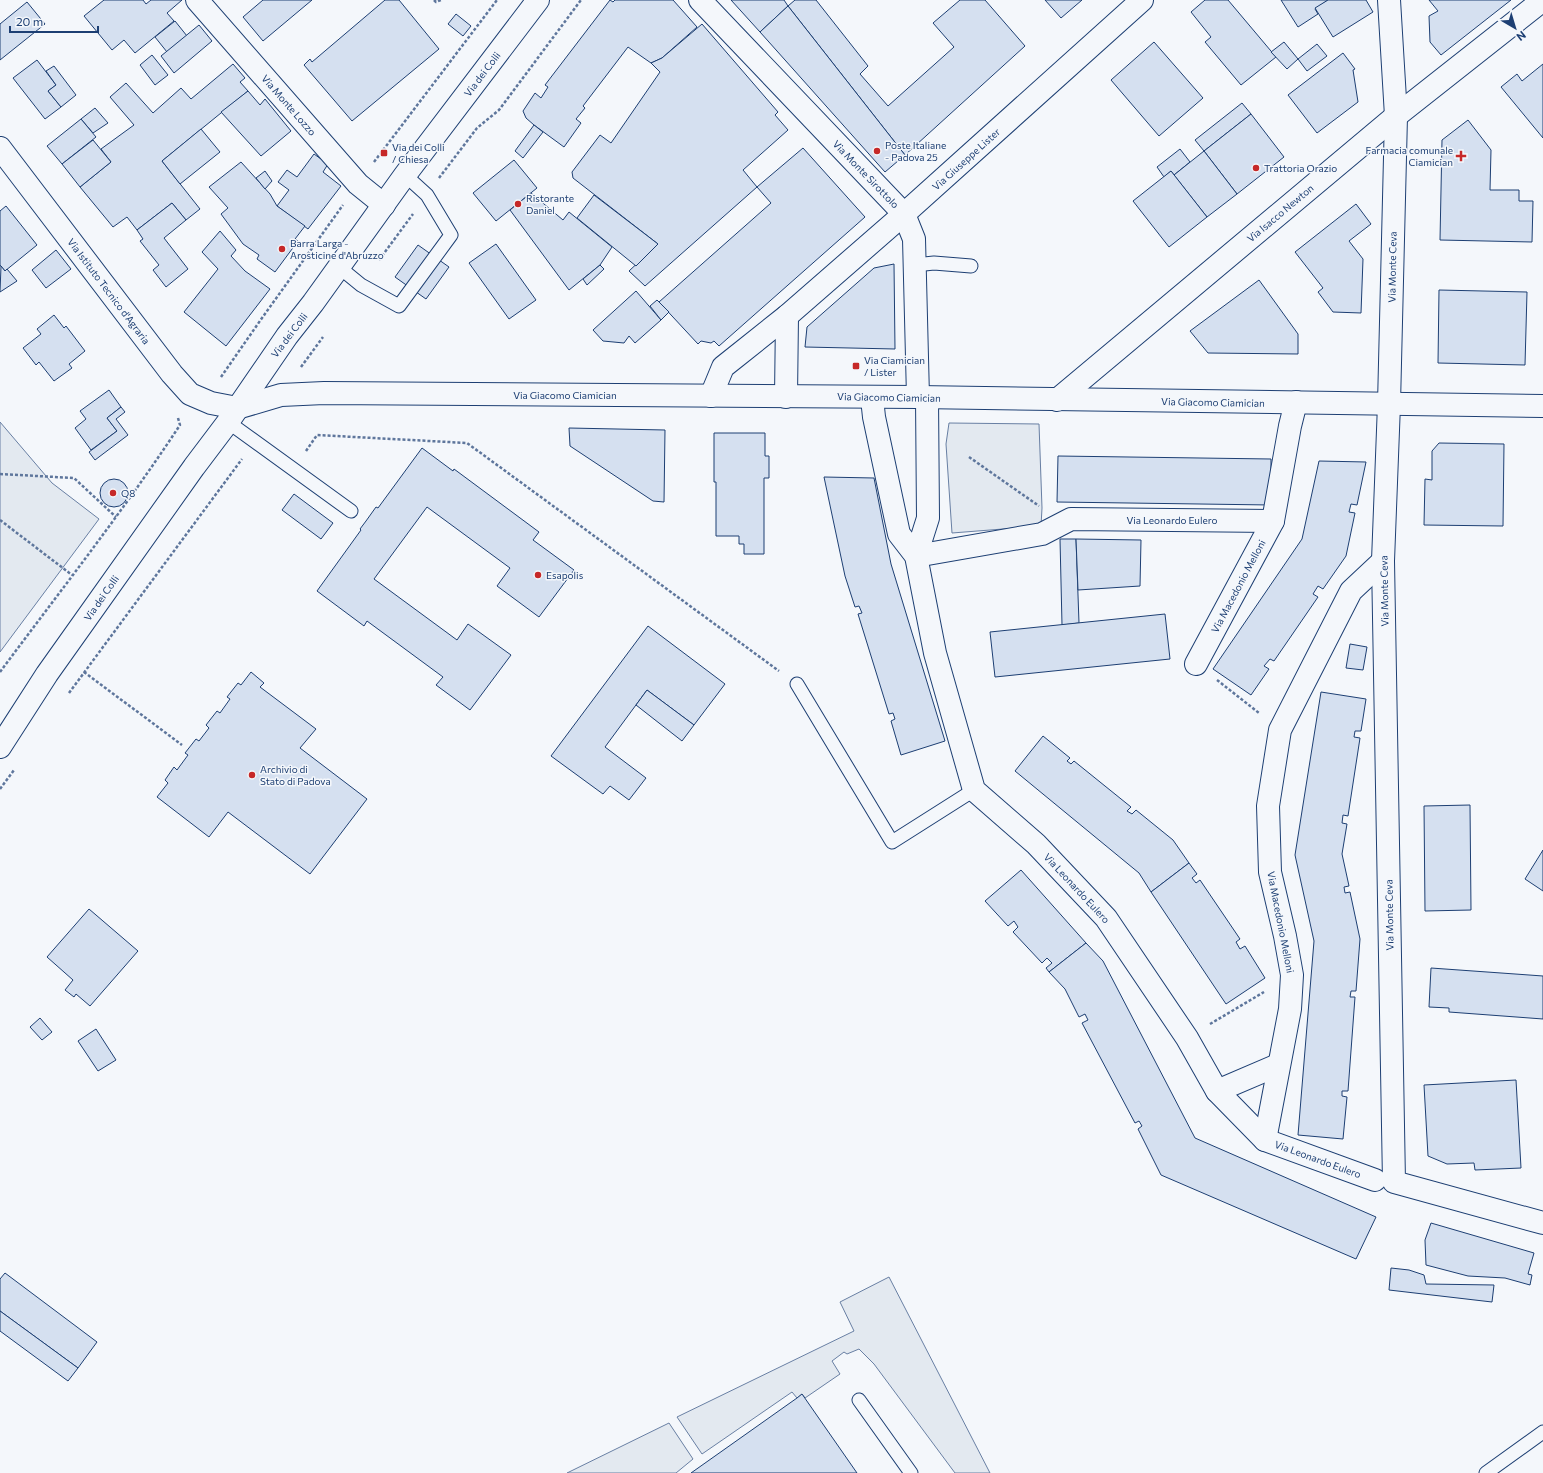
<svg xmlns="http://www.w3.org/2000/svg" width="1543" height="1473" viewBox="0 0 1543 1473" font-family="Commissioner,sans-serif">
  <style>
    .green { fill: #e3e9f0; stroke: #687fa3 }
    .building { fill: #d5e0f0; stroke: #1d3f73 }
    .lines { fill: none; stroke-linecap: round; stroke-linejoin: round }
    .lane-casing { stroke: #1d3f73; stroke-width: 15 }
    .street-casing { stroke: #1d3f73; stroke-width: 24 }
    .secondary-casing { stroke: #1d3f73; stroke-width: 24 }
    .path { stroke: #5e769c; stroke-width: 2.5; stroke-dasharray: 3 2; stroke-linecap: butt }
    .lane { stroke: #f4f7fb; stroke-width: 13 }
    .street { stroke: #f4f7fb; stroke-width: 22 }
    .secondary { stroke: #f4f7fb; stroke-width: 22 }
    .poi-dot { fill: #c62828; stroke: #f4f7fb; stroke-width: 1.5 }
    .labels { text-anchor: middle; stroke-width: 3; stroke-linejoin: round; paint-order: stroke }
    .street-label { font-size: 10px; fill: #1d3f73; stroke: #f4f7fb }
    .poi-label { font-size: 10px; fill: #1d3f73; stroke: #f4f7fb; text-anchor: start }
  </style>
  <rect width="100%" height="100%" fill="#f4f7fb"/>
  <!-- green -->
  <g class="green">
    <polygon points="0,422 52,483 99,519 0,652"/>
    <polygon points="949,423 1039,424 1042,508 1041,526 952,533 946,444"/>
    <polygon points="889,1277 990,1473 955,1473 874,1364 859,1349 847,1354 844,1352 832,1361 840,1374 805,1398 802,1394 797,1398 792,1392 702,1454 677,1417 854,1331 840,1302"/>
    <polygon points="669,1423 693,1459 676,1473 567,1473"/>
  </g>
  <!-- building -->
  <g class="building">
    <polygon points="104,0 143,0 146,4 151,0 182,0 167,13 174,21 135,53 124,40 112,50 84,16"/>
    <polygon points="263,0 312,0 263,41 243,17"/>
    <polygon points="385,0 399,0 439,49 352,121 304,65 310,59 312,62"/>
    <polygon points="610,0 613,2 615,0 673,0 697,27 662,58 651,63 628,47 583,106 585,108 576,119 581,123 564,147 534,125 526,118 523,111 535,93 541,98 548,87 545,85"/>
    <polygon points="731,0 784,0 788,6 760,32"/>
    <polygon points="795,0 816,0 868,66 860,74 888,106 954,47 933,23 960,0 985,0 1025,46 905,155 788,6"/>
    <polygon points="1045,0 1082,0 1061,18"/>
    <polygon points="1205,0 1228,0 1276,57 1241,85 1205,42 1211,37 1191,12"/>
    <polygon points="1281,0 1328,0 1315,9 1318,14 1298,27"/>
    <polygon points="1328,0 1366,0 1373,12 1333,37 1315,8"/>
    <polygon points="1429,0 1511,0 1441,55 1430,42 1429,16 1438,11"/>
    <polygon points="27,2 45,24 0,60 0,24"/>
    <polygon points="788,6 905,155 885,172 760,32"/>
    <polygon points="456,14 471,26 463,36 448,24"/>
    <polygon points="175,21 187,36 167,52 155,37"/>
    <polygon points="702,24 778,112 775,115 788,130 743,170 757,187 645,286 629,271 658,244 573,178 572,172 600,135 611,143 660,72 651,63 662,58"/>
    <polygon points="199,25 212,41 174,73 161,56"/>
    <polygon points="1154,42 1203,98 1159,136 1111,80"/>
    <polygon points="1284,42 1298,59 1287,69 1271,52"/>
    <polygon points="1317,44 1327,56 1307,71 1298,59"/>
    <polygon points="1343,53 1355,69 1353,70 1358,102 1317,133 1288,95"/>
    <polygon points="152,55 168,75 155,85 140,65"/>
    <polygon points="37,60 56,85 48,91 61,107 45,119 13,78"/>
    <polygon points="233,64 245,78 240,82 248,91 162,161 200,209 186,220 172,203 137,230 127,217 113,227 80,187 111,162 101,149 134,125 110,97 126,83 153,113 181,88 191,99"/>
    <polygon points="1543,64 1543,138 1501,87 1517,74 1522,81"/>
    <polygon points="54,66 76,95 61,107 48,91 56,85 46,71"/>
    <polygon points="248,91 260,105 265,99 291,131 261,156 221,112"/>
    <polygon points="1242,103 1251,114 1204,151 1195,140"/>
    <polygon points="95,108 108,123 93,133 81,119"/>
    <polygon points="1251,114 1284,157 1237,194 1204,151"/>
    <polygon points="81,119 96,137 62,164 47,146"/>
    <polygon points="1468,120 1491,150 1490,190 1519,190 1519,201 1533,201 1532,242 1440,240 1442,140"/>
    <polygon points="534,125 543,132 523,158 515,151"/>
    <polygon points="201,129 220,152 180,184 162,161"/>
    <polygon points="93,140 111,162 80,187 62,164"/>
    <polygon points="803,148 865,217 719,346 714,341 711,343 701,341 698,344 659,302 771,203 757,187"/>
    <polygon points="1180,149 1190,162 1174,175 1171,171 1164,177 1157,167"/>
    <polygon points="1204,151 1237,194 1207,217 1174,175"/>
    <polygon points="314,154 328,164 323,172 341,186 308,229 277,206 289,190 278,182 287,170 297,177"/>
    <polygon points="514,160 537,188 496,221 473,193"/>
    <polygon points="241,162 270,194 277,206 305,226 295,239 298,241 275,272 257,259 259,255 243,244 221,214 228,208 209,187"/>
    <polygon points="265,171 272,181 265,189 256,178"/>
    <polygon points="1171,171 1207,217 1169,247 1133,201"/>
    <polygon points="531,193 563,220 569,212 612,247 600,265 569,290 510,210"/>
    <polygon points="594,195 658,244 636,266 577,218"/>
    <polygon points="172,203 186,220 164,238 188,269 166,287 153,270 159,265 140,241 143,239 137,230"/>
    <polygon points="1356,204 1371,224 1349,241 1363,259 1361,313 1333,312 1318,292 1323,288 1295,252"/>
    <polygon points="6,206 37,245 5,271 0,265 0,211"/>
    <polygon points="220,231 236,250 231,256 245,271 270,289 226,346 184,312 218,269 202,252"/>
    <polygon points="496,244 536,300 509,319 469,263"/>
    <polygon points="418,245 449,267 426,299 395,277"/>
    <polygon points="56,250 71,269 46,288 32,270"/>
    <polygon points="894,264 895,349 805,347 807,327 874,268"/>
    <polygon points="600,265 604,269 587,285 583,279"/>
    <polygon points="1,266 5,271 7,269 17,281 0,292"/>
    <polygon points="1259,280 1298,334 1298,354 1208,353 1190,331"/>
    <polygon points="1439,290 1527,292 1525,365 1438,363"/>
    <polygon points="636,291 661,320 635,343 629,336 624,343 603,341 593,330"/>
    <polygon points="657,300 669,312 661,320 650,306"/>
    <polygon points="54,315 64,328 66,326 85,351 69,364 72,368 54,381 39,362 36,365 23,348 41,334 37,329"/>
    <polygon points="109,390 121,407 107,418 117,431 91,450 75,428 86,419 80,411"/>
    <polygon points="121,407 125,412 116,419 128,435 95,460 89,452 117,431 107,418"/>
    <polygon points="569,428 665,430 664,502 653,501 570,446"/>
    <polygon points="714,433 765,433 765,456 769,456 769,478 764,478 764,554 744,554 744,544 739,544 739,536 716,536 716,482 714,482"/>
    <polygon points="1439,443 1504,444 1503,526 1424,525 1425,479 1432,480 1432,451"/>
    <polygon points="422,448 453,471 454,469 539,532 533,540 574,570 539,617 497,586 510,568 427,507 374,579 457,640 468,624 511,655 470,710 436,685 443,677 367,621 364,626 317,591 361,530 360,529 366,521 376,507 378,508"/>
    <polygon points="1058,456 1271,459 1271,505 1057,502"/>
    <polygon points="1319,461 1366,462 1357,505 1351,504 1349,512 1355,513 1346,556 1323,589 1318,586 1313,594 1318,597 1274,661 1270,659 1264,666 1269,669 1251,695 1213,669 1302,539"/>
    <polygon points="824,477 874,478 891,564 945,741 901,755 891,721 895,719 893,713 889,714 858,614 862,613 859,606 855,607 845,576"/>
    <circle cx="114" cy="493" r="14"/>
    <polygon points="294,494 333,523 321,539 282,510"/>
    <polygon points="1060,539 1076,539 1079,623 1062,625"/>
    <polygon points="1076,539 1141,540 1140,586 1078,590"/>
    <polygon points="1165,614 1170,659 995,677 990,632"/>
    <polygon points="648,626 725,684 694,725 647,690 605,747 646,778 629,800 610,786 603,794 551,756"/>
    <polygon points="1350,644 1367,647 1363,670 1346,668"/>
    <polygon points="251,672 264,683 260,687 316,729 300,748 367,799 310,874 228,812 209,837 157,797 168,783 165,780 174,767 177,770 188,755 185,753 196,739 199,741 209,728 206,725 217,711 220,713 230,699 227,697 238,683 241,685"/>
    <polygon points="647,690 694,725 682,741 636,705"/>
    <polygon points="1321,692 1366,699 1361,731 1355,731 1354,737 1360,738 1348,816 1343,815 1342,823 1347,824 1342,854 1349,886 1344,887 1345,893 1350,892 1360,939 1356,991 1351,991 1350,997 1355,997 1348,1091 1342,1091 1342,1096 1347,1097 1343,1139 1298,1135 1314,941 1295,855"/>
    <polygon points="1043,736 1070,758 1067,761 1071,764 1074,761 1131,807 1127,811 1132,814 1136,810 1173,840 1189,863 1151,892 1139,873 1015,771"/>
    <polygon points="1470,805 1471,910 1425,911 1424,806"/>
    <polygon points="1543,850 1543,891 1525,879"/>
    <polygon points="1189,863 1197,874 1192,878 1196,883 1200,880 1240,939 1236,942 1240,949 1245,946 1265,978 1226,1004 1151,892"/>
    <polygon points="1021,870 1086,943 1049,972 1046,968 1052,963 1047,958 1042,963 1013,932 1018,927 1014,921 1008,926 985,901"/>
    <polygon points="89,909 138,951 90,1006 76,994 74,997 65,990 73,980 47,957"/>
    <polygon points="1086,943 1103,961 1195,1138 1376,1217 1356,1259 1161,1175 1138,1129 1142,1126 1139,1121 1135,1123 1082,1023 1088,1020 1085,1014 1079,1017 1065,989 1049,972"/>
    <polygon points="1431,968 1543,976 1543,1019 1449,1012 1449,1008 1429,1007"/>
    <polygon points="40,1018 52,1032 42,1040 30,1027"/>
    <polygon points="96,1029 116,1060 98,1071 78,1041"/>
    <polygon points="1516,1080 1521,1168 1475,1170 1474,1163 1447,1164 1428,1156 1424,1085"/>
    <polygon points="1431,1223 1534,1253 1528,1274 1532,1275 1530,1285 1505,1278 1468,1276 1426,1265 1425,1240"/>
    <polygon points="1391,1268 1409,1270 1424,1275 1426,1284 1494,1285 1492,1302 1389,1290"/>
    <polygon points="5,1273 97,1342 78,1368 0,1311 0,1279"/>
    <polygon points="0,1311 78,1368 68,1381 0,1331"/>
    <polygon points="802,1394 857,1473 691,1473 797,1398"/>
  </g>
  <g class="lines">
    <defs>
      <g id="lane">
        <polyline points="915,265 934,263 971,266"/>
        <polyline points="339,267 361,285 399,306 451,235 427,195 405,175"/>
        <polyline points="228,422 351,511"/>
        <polyline points="797,684 892,842 974,790"/>
        <polyline points="859,1400 911,1473"/>
        <polyline points="1486,1473 1543,1432"/>
      </g>
      <g id="street">
        <polyline points="197,0 358,184 384,205"/>
        <polyline points="700,0 904,214 914,239 918,397"/>
        <polyline points="1389,0 1396,116 1389,404 1383,561 1394,1182 1543,1223"/>
        <polyline points="0,148 172,374 190,394 211,403 237,408 281,395 324,393 918,397 1543,406"/>
        <polyline points="711,396 723,367 787,316 904,214 1142,0"/>
        <polyline points="786,397 787,316"/>
        <polyline points="872,398 874,417 899,534 916,556 935,653 974,790 1036,844 1106,918 1187,1038 1217,1091 1265,1140 1375,1180"/>
        <polyline points="1057,400 1396,116 1543,0"/>
        <polyline points="916,556 1042,534 1071,519 1273,521"/>
        <polyline points="916,556 928,518 927,398"/>
        <polyline points="1196,664 1273,521 1290,426 1296,402"/>
        <polyline points="1217,1091 1278,1065"/>
        <polyline points="1265,1140 1290,1009 1292,975 1285,936 1270,872 1268,806 1280,730 1351,591 1383,561"/>
      </g>
      <polyline id="secondary" points="0,747 47,674 194,467 228,422 287,336 313,303 405,175 538,0"/>
    </defs>
    <!-- lane casing -->
    <use href="#lane" class="lane-casing"/>
    <!-- street casing -->
    <use href="#street" class="street-casing"/>
    <!-- secondary casing -->
    <use href="#secondary" class="secondary-casing"/>
    <!-- path -->
    <g class="path">
      <polyline points="434,0 436,2 441,0"/>
      <polyline points="374,162 497,0"/>
      <polyline points="439,178 477,128 499,110 581,0"/>
      <polyline points="379,260 413,214"/>
      <polyline points="301,367 323,337"/>
      <polyline points="221,377 262,318 343,205"/>
      <polyline points="306,451 317,435 467,443 779,671"/>
      <polyline points="969,457 1039,506"/>
      <polyline points="0,474 74,478 116,517"/>
      <polyline points="0,520 72,575"/>
      <path d="M 0,672 C 61,590 124,510 180,425 L 178,418"/>
      <polyline points="84,672 182,745"/>
      <polyline points="1217,680 1259,713"/>
      <polyline points="69,693 242,459"/>
      <polyline points="0,789 14,770"/>
      <polyline points="1210,1024 1264,992"/>
    </g>
    <!-- lane -->
    <use href="#lane" class="lane"/>
    <!-- street -->
    <use href="#street" class="street"/>
    <!-- secondary -->
    <use href="#secondary" class="secondary"/>
  </g>
  <!-- markers -->
  <g class="poi-dot">
    <circle cx="877" cy="151" r="4"/>
    <rect x="380" y="149" width="8" height="8" rx="2"/>
    <path d="M1459 150h4v4h4v4h-4v4h-4v-4h-4v-4h4z"/>
    <circle cx="1256" cy="168" r="4"/>
    <circle cx="518" cy="204" r="4"/>
    <circle cx="282" cy="249" r="4"/>
    <rect x="852" y="362" width="8" height="8" rx="2"/>
    <circle cx="113" cy="493" r="4"/>
    <circle cx="538" cy="575" r="4"/>
    <circle cx="252" cy="775" r="4"/>
  </g>
  <g class="labels">
    <!-- street labels -->
    <g class="street-label">
      <text transform="translate(482 74) rotate(-53)" y="4">Via dei Colli</text>
      <text transform="translate(289 105) rotate(49)" y="4">Via Monte Lozzo</text>
      <text transform="translate(966 159) rotate(-42)" y="4">Via Giuseppe Lister</text>
      <text transform="translate(866 174) rotate(46)" y="4">Via Monte Sirottolo</text>
      <text transform="translate(1280 213) rotate(-40)" y="4">Via Isacco Newton</text>
      <text transform="translate(1392 267) rotate(-89)" y="4">Via Monte Ceva</text>
      <text transform="translate(109 291) rotate(53)" y="4">Via Istituto Tecnico d'Agraria</text>
      <text transform="translate(289 335) rotate(-53)" y="4">Via dei Colli</text>
      <text x="565" y="399">Via Giacomo Ciamician</text>
      <text transform="translate(889 397) rotate(1)" y="4">Via Giacomo Ciamician</text>
      <text transform="translate(1213 402) rotate(1)" y="4">Via Giacomo Ciamician</text>
      <text x="1172" y="524">Via Leonardo Eulero</text>
      <text transform="translate(1238 586) rotate(-62)" y="4">Via Macedonio Melloni</text>
      <text transform="translate(1384 591) rotate(-91)" y="4">Via Monte Ceva</text>
      <text transform="translate(101 598) rotate(-55)" y="4">Via dei Colli</text>
      <text transform="translate(1077 888) rotate(47)" y="4">Via Leonardo Eulero</text>
      <text transform="translate(1389 915) rotate(-91)" y="4">Via Monte Ceva</text>
      <text transform="translate(1281 922) rotate(79)" y="4">Via Macedonio Melloni</text>
      <text transform="translate(1318 1159) rotate(20)" y="4">Via Leonardo Eulero</text>
    </g>
    <!-- poi labels -->
    <g class="poi-label">
      <text x="885" y="149">Poste Italiane<tspan x="885" dy="12">- Padova 25</tspan></text>
      <text x="392" y="151">Via dei Colli<tspan x="392" dy="12">/ Chiesa</tspan></text>
      <text x="1453" y="154" text-anchor="end">Farmacia comunale<tspan x="1453" dy="12">Ciamician</tspan></text>
      <text x="1264" y="172">Trattoria Orazio</text>
      <text x="526" y="202">Ristorante<tspan x="526" dy="12">Daniel</tspan></text>
      <text x="290" y="247">Barra Larga -<tspan x="290" dy="12">Arosticine d'Abruzzo</tspan></text>
      <text x="864" y="364">Via Ciamician<tspan x="864" dy="12">/ Lister</tspan></text>
      <text x="121" y="497">Q8</text>
      <text x="546" y="579">Esapolis</text>
      <text x="260" y="773">Archivio di<tspan x="260" dy="12">Stato di Padova</tspan></text>
    </g>
  </g>
  <!-- north arrow -->
  <g transform="translate(1515 28) rotate(142)" stroke="#f4f7fb" stroke-width="3" paint-order="stroke">
  <path d="M0-3L7 15L0 10L-7 15Z" fill="#1d3f73"/>
  <text y="-6" font-size="11" font-weight="bold" text-anchor="middle" fill="#1d3f73">N</text>
  </g>
  <!-- scale -->
  <path d="M10 26v6h88v-6" fill="none" stroke="#1d3f73" stroke-width="2"/>
  <text x="16" y="26" font-size="12" fill="#1d3f73" stroke="#f4f7fb" stroke-width="3" paint-order="stroke">20 m</text>
</svg>
